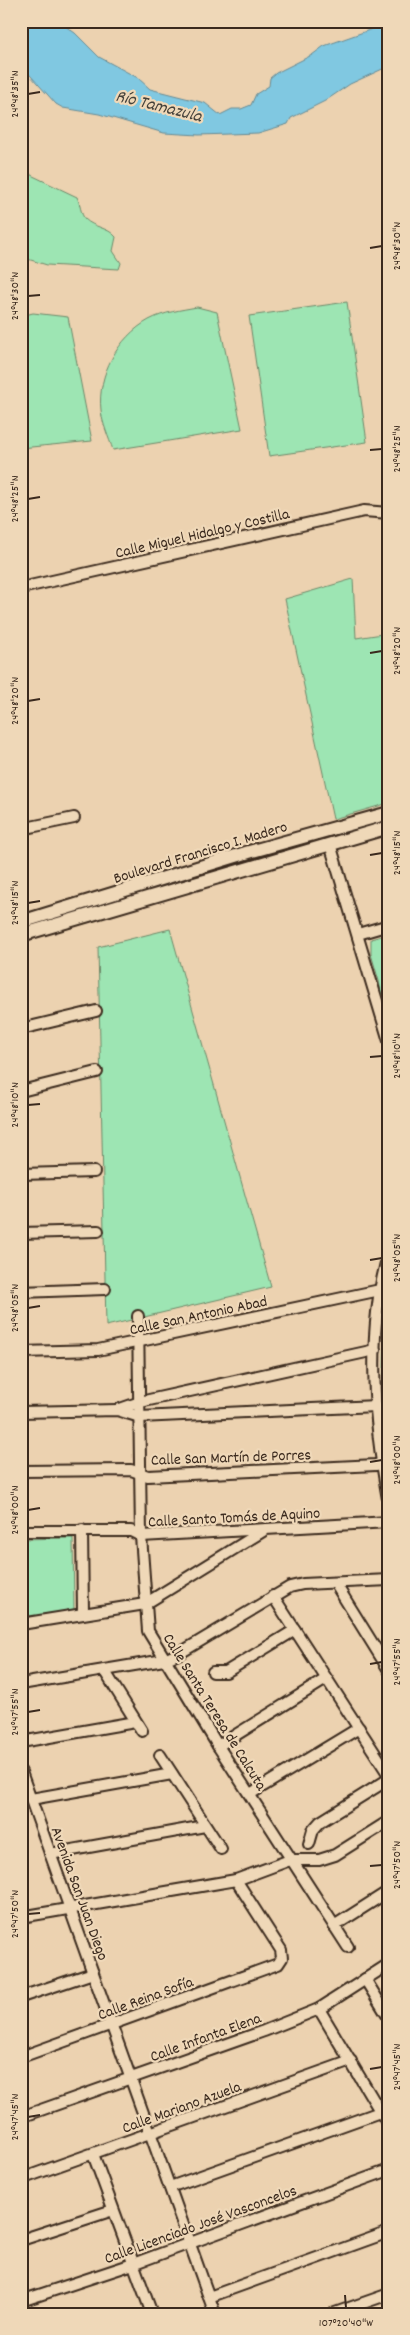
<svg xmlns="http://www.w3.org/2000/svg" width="410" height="2335" viewBox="0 0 410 2335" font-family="Dekko,sans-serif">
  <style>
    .green { fill: #9de5b3; stroke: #6c8868 }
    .water { fill: #80c8e1; stroke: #648993 }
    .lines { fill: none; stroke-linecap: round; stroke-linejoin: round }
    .minor-casing { stroke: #3b2a1e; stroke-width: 14 }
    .major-casing { stroke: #3b2a1e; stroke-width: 16 }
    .minor { stroke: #efd8b8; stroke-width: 10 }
    .major { stroke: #efd8b8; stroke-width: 12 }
    .ticks { fill: none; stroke: #3b2a1e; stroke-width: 2 }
    .labels { text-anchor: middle; stroke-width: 4.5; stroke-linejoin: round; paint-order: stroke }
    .street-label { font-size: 16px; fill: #3b2a1e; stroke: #efd8b8 }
    .water-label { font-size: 18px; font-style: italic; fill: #45423b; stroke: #efd8b8 }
    .neatline { fill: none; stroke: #3b2a1e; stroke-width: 2 }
    .ticks-label { font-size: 12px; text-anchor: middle; fill: #3b2a1e }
  </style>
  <rect width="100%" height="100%" fill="#ecd2b0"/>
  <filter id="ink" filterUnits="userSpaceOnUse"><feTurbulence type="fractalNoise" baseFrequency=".02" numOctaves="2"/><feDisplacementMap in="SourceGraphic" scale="10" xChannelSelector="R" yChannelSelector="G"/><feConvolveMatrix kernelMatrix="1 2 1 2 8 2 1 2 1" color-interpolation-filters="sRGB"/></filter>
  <g filter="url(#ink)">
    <!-- green -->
    <g class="green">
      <path d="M 21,160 L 31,175 L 77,197 C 80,203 81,215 85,219 C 94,228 108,227 116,237 L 113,251 L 121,263 L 119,269 L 47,265 L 21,257 Z"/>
      <polygon points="347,302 367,442 269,456 249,316"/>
      <path d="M 197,307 L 217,312 L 242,429 L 113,450 C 109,438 102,423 101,410 C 97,375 118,337 149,320 C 164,312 181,310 197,307 Z"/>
      <polygon points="33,313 68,317 92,441 21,448 21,316"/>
      <polygon points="353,579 356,638 389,633 389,803 333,819 285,599"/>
      <polygon points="170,929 271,1287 106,1326 98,947"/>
      <polygon points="389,934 389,1035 379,981 371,954 371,939"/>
      <polygon points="389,1287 389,1435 383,1401 386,1298"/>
      <polygon points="73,1538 74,1611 21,1620 21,1539"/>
    </g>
    <!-- water -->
    <polygon class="water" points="21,21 58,21 75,33 99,57 138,78 150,89 205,103 220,115 232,109 241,109 251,105 256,94 269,86 270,78 276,73 312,55 324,46 389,23 389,66 350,84 325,101 291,118 288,124 258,133 199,135 164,133 99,114 63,108 56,104 21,65"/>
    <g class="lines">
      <defs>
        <g id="minor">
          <polyline points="21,588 364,511 389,513"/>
          <polyline points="21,829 74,818"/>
          <polyline points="330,844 389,1041"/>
          <polyline points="358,934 389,925"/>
          <polyline points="21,1029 96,1011"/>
          <polyline points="21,1091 97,1072"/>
          <polyline points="21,1174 94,1172"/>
          <polyline points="21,1233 98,1231"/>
          <path d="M 389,1252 C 365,1333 374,1423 389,1505"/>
          <polyline points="21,1292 105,1289"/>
          <polyline points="138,1316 141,1536 148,1631 218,1746 348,1947"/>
          <polyline points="21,1352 98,1350 380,1290"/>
          <polyline points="117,1410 140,1402 375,1350"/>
          <polyline points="21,1412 117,1410 140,1417 376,1406"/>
          <polyline points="21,1471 131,1470 148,1476 376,1465 382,1463"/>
          <polyline points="82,1530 83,1613"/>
          <polyline points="21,1531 131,1531 141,1536 389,1522"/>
          <polyline points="335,1583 389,1670"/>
          <polyline points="273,1596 389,1775"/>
          <polyline points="21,1624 145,1604 263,1531"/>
          <polyline points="104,1670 142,1731"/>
          <polyline points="213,1672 226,1672 295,1630"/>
          <polyline points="21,1684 164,1660 180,1653 290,1587 303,1584 389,1580"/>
          <polyline points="21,1742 135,1722"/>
          <polyline points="218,1746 326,1679"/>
          <polyline points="160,1755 221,1849"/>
          <polyline points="21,1772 215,2314"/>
          <polyline points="250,1794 359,1728"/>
          <polyline points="31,1799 172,1774"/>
          <polyline points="309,1844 313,1830 320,1822 389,1779"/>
          <polyline points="50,1854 205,1826"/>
          <polyline points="21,1917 236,1880 290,1860 319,1860 335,1855 389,1821"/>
          <polyline points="334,1926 389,1891"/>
          <polyline points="365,1979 389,2018"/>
          <polyline points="21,1997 93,1973"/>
          <polyline points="319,2009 389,2126"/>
          <polyline points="21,2057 278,1964 282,1958 281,1950 236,1880"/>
          <polyline points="21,2117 264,2031 319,2009 389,1964"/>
          <polyline points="93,2154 152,2314"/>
          <polyline points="21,2179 351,2061"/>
          <polyline points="170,2187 380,2112"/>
          <polyline points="21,2240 113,2210"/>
          <polyline points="209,2297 389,2232"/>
          <polyline points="21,2301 133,2264 389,2170"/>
          <polyline points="332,2314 389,2294"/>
        </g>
        <g id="major">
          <polyline points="21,922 249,852 389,813"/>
          <polyline points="21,935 389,827"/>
        </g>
      </defs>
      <!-- minor casing -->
      <use href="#minor" class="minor-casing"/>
      <!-- major casing -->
      <use href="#major" class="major-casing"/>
      <!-- minor -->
      <use href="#minor" class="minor"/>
      <!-- major -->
      <use href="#major" class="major"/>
    </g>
  </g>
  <!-- ticks -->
  <path class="ticks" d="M 28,94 L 40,92M 370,248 L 382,246M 28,296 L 40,295M 370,450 L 382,449M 28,499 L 40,497M 370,653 L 382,651M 28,701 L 40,699M 370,855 L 382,853M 28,903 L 40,901M 370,1057 L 382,1056M 28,1105 L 40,1104M 370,1260 L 382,1258M 28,1308 L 40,1306M 370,1462 L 382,1460M 28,1510 L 40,1508M 370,1664 L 382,1662M 28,1712 L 40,1710M 370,1866 L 382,1865M 28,1914 L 40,1913M 370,2069 L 382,2067M 28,2117 L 40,2115M 345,2295 L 346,2308"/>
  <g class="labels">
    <!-- street labels -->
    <g class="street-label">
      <text transform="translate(202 532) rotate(-13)" y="6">Calle Miguel Hidalgo y Costilla</text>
      <text transform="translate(200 851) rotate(-17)" y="6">Boulevard Francisco I. Madero</text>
      <text transform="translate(198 1314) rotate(-12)" y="6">Calle San Antonio Abad</text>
      <text transform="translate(231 1456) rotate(-2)" y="6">Calle San Martín de Porres</text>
      <text transform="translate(234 1516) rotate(-3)" y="6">Calle Santo Tomás de Aquino</text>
      <text transform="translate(216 1711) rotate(58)" y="6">Calle Santa Teresa de Calcuta</text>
      <text transform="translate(81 1893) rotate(70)" y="6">Avenida San Juan Diego</text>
      <text transform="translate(145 1997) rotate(-20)" y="6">Calle Reina Sofía</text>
      <text transform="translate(205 2036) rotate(-20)" y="6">Calle Infanta Elena</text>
      <text transform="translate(181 2106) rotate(-20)" y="6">Calle Mariano Azuela</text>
      <text transform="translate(200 2223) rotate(-20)" y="6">Calle Licenciado José Vasconcelos</text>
    </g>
    <!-- water labels -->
    <g class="water-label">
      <text transform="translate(159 105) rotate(14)" y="6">Río Tamazula</text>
    </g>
  </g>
  <!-- margin -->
  <rect width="410" height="2335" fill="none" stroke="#efd8b8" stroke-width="55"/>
  <rect x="28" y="28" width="354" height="2280" class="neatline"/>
  <g class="ticks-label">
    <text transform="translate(14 94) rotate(-90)" y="4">24°48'35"N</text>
    <text transform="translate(396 246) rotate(-90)" y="4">24°48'30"N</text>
    <text transform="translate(14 296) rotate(-90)" y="4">24°48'30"N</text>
    <text transform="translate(396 449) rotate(-90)" y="4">24°48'25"N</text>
    <text transform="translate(14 499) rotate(-90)" y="4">24°48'25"N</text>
    <text transform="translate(396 651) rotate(-90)" y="4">24°48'20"N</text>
    <text transform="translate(14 701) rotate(-90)" y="4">24°48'20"N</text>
    <text transform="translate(396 853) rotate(-90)" y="4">24°48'15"N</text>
    <text transform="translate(14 903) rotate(-90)" y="4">24°48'15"N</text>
    <text transform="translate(396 1056) rotate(-90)" y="4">24°48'10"N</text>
    <text transform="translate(14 1105) rotate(-90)" y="4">24°48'10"N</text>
    <text transform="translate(396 1258) rotate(-90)" y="4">24°48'05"N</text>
    <text transform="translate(14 1308) rotate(-90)" y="4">24°48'05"N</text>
    <text transform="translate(396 1460) rotate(-90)" y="4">24°48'00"N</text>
    <text transform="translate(14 1510) rotate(-90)" y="4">24°48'00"N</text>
    <text transform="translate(396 1662) rotate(-90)" y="4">24°47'55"N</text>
    <text transform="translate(14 1712) rotate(-90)" y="4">24°47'55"N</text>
    <text transform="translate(396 1865) rotate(-90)" y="4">24°47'50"N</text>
    <text transform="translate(14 1914) rotate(-90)" y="4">24°47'50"N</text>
    <text transform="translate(396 2067) rotate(-90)" y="4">24°47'45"N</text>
    <text transform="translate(14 2117) rotate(-90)" y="4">24°47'45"N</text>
    <text x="346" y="2326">107°20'40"W</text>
  </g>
</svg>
